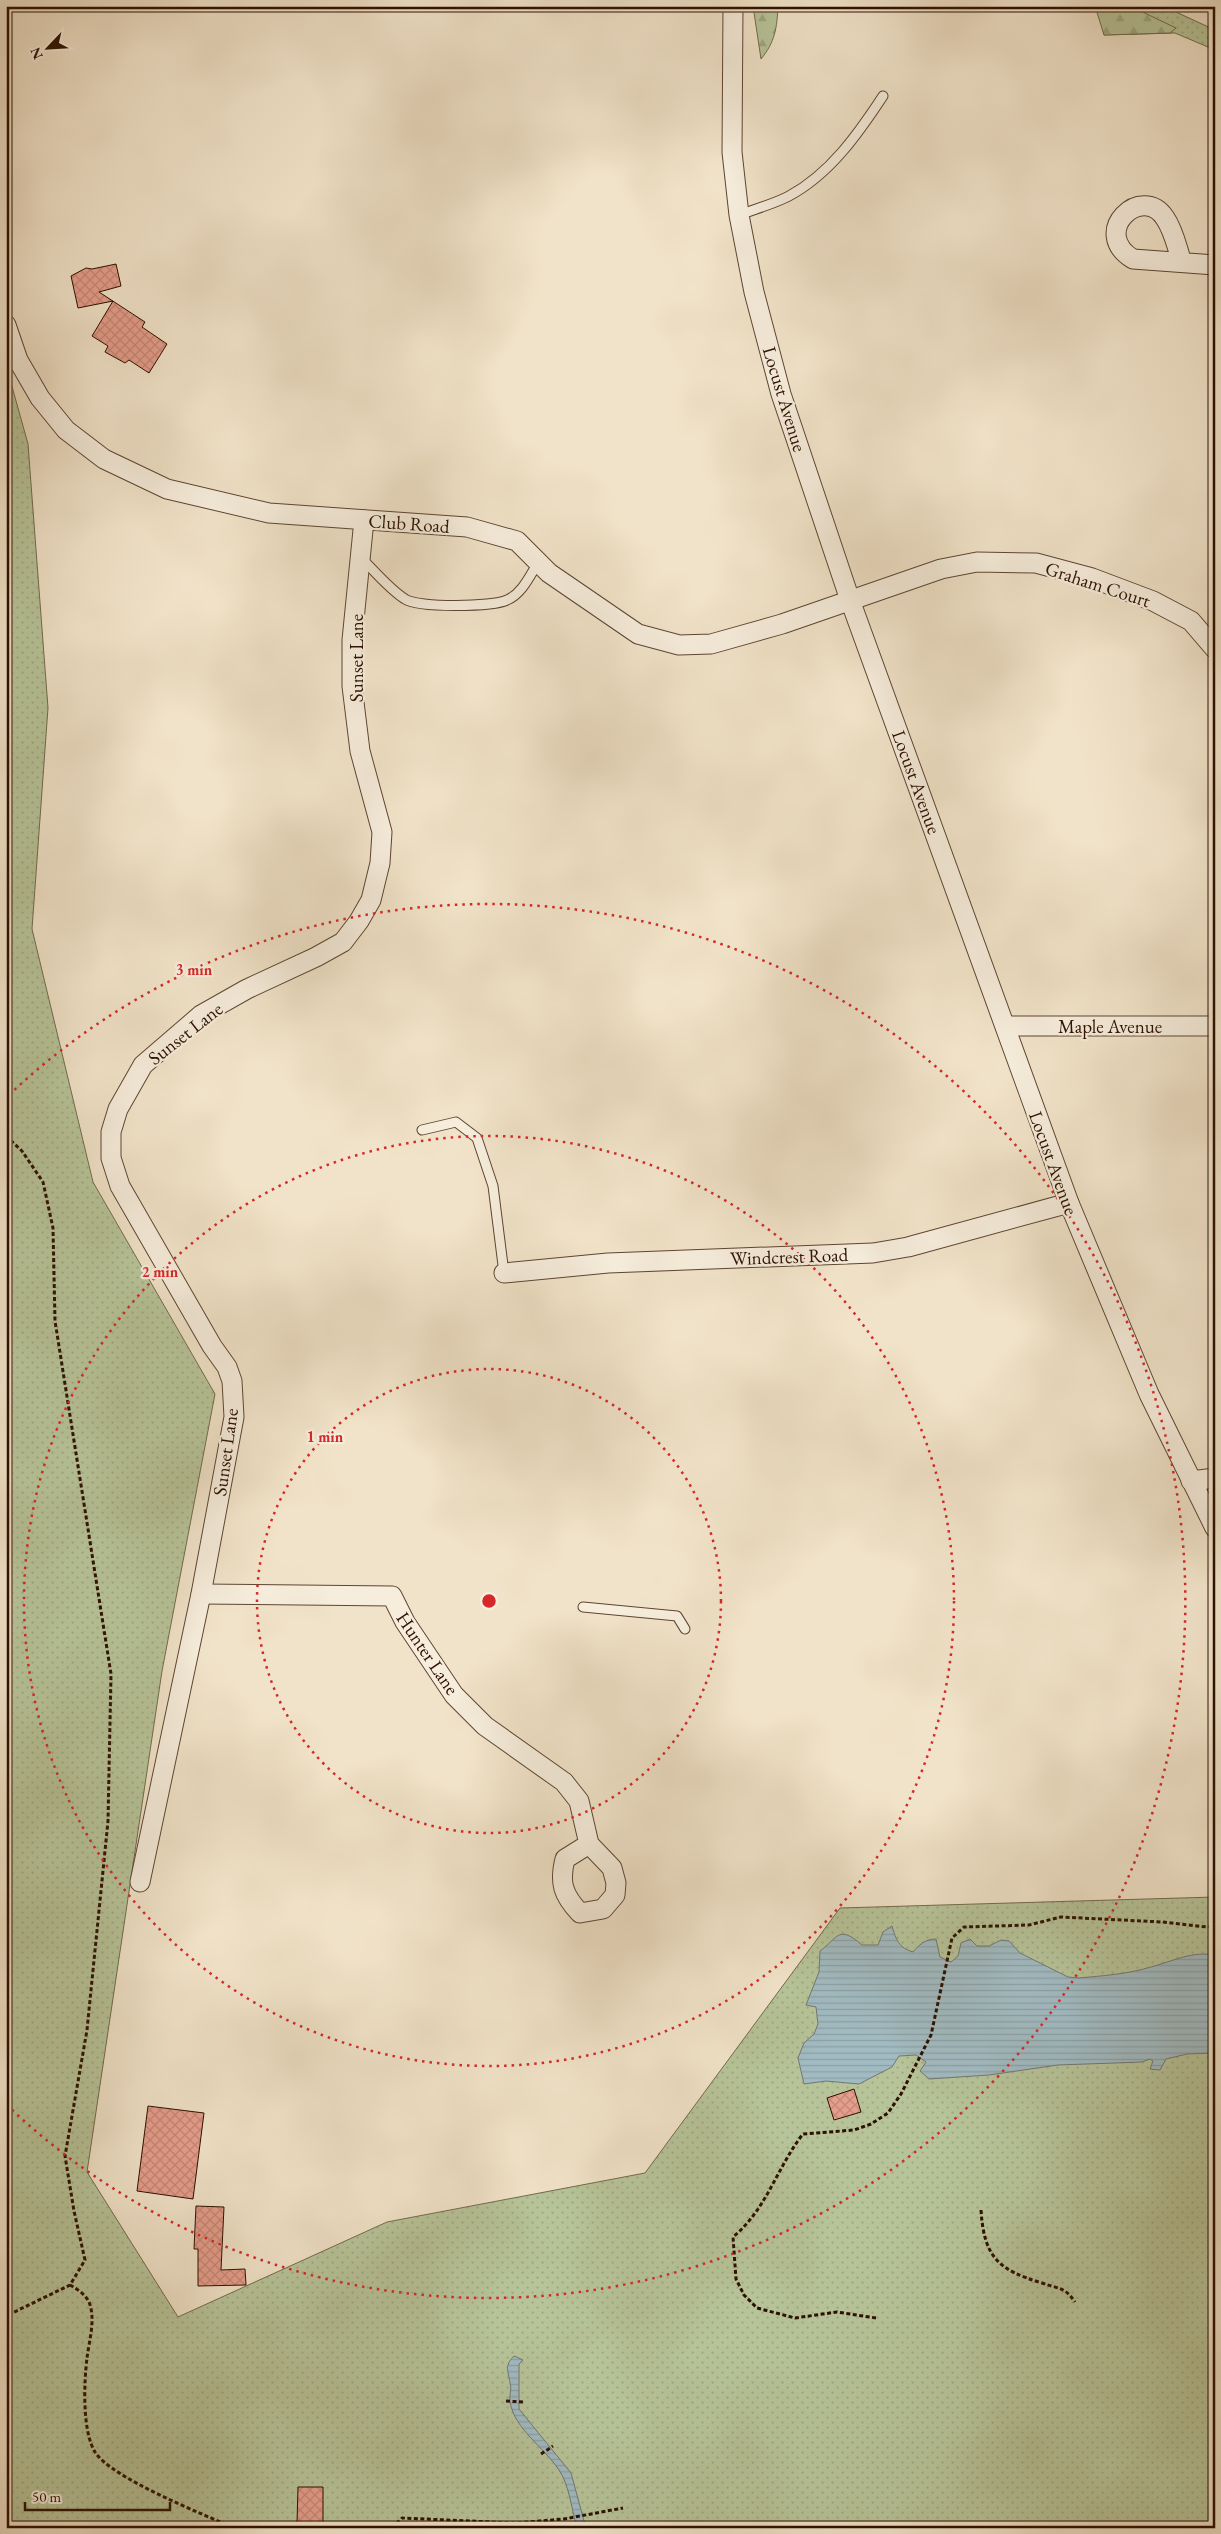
<svg xmlns="http://www.w3.org/2000/svg" width="1221" height="2534" viewBox="0 0 1221 2534" font-family="'EB Garamond',serif">
  <style>
    .grass { fill: url(#grass-dots); stroke: #726a4c }
    .forest { fill: url(#forest-firs); stroke: #726a4c }
    .water { fill: url(#water-rules); stroke: #727774 }
    .building { fill: url(#building-cross-hatch); stroke: #2c1000 }
    .lines { fill: none; stroke-linecap: round; stroke-linejoin: round }
    .lane-casing { stroke: #5d4532; stroke-width: 11 }
    .street-casing { stroke: #5d4532; stroke-width: 21 }
    .path { stroke: #2c1000; stroke-width: 3; stroke-dasharray: 4 2.5; stroke-linecap: butt }
    .lane { stroke: #f6eddc; stroke-width: 9 }
    .street { stroke: #f6eddc; stroke-width: 19 }
    .ring { fill: none; stroke: #d62828; stroke-width: 2.5; stroke-dasharray: 2.5 5 }
    .labels { text-anchor: middle; stroke-width: 4.5; stroke-linejoin: round; paint-order: stroke }
    .street-label { font-size: 19px; fill: #2c1000; stroke: #f6eddc }
    .centre { fill: #d62828; stroke: #f6eddc; stroke-width: 2.5 }
    .ring-label { font-size: 15px; text-anchor: middle; font-weight: bold; fill: #d62828; stroke: #f6eddc; stroke-width: 4.5; stroke-linejoin: round; paint-order: stroke }
  </style>
  <defs>
    <pattern id="grass-dots" width="8" height="8" patternUnits="userSpaceOnUse" patternTransform="scale(1.25)"><rect width="8" height="8" fill="#b7c499"/><path d="M2 2h.1M6 6h.1" fill="none" stroke="#9ea782" stroke-width="1.8" stroke-linecap="round"/></pattern>
    <pattern id="forest-firs" width="22" height="20" patternUnits="userSpaceOnUse" patternTransform="scale(1.25)"><rect width="22" height="20" fill="#b7c499"/><path d="M5 1l3.5 6h-7zM16 11l3.5 6h-7z" fill="#9ea782"/></pattern>
    <pattern id="water-rules" width="6" height="5" patternUnits="userSpaceOnUse" patternTransform="scale(1.25)"><rect width="6" height="5" fill="#a1bbc2"/><path d="M0 2.5h6" fill="none" stroke="#8ba0a5"/></pattern>
    <pattern id="building-cross-hatch" width="8" height="8" patternUnits="userSpaceOnUse" patternTransform="scale(1.25)"><rect width="8" height="8" fill="#e69e8c"/><path d="M0 0l8 8M0 8l8-8" fill="none" stroke="#c58777"/></pattern>
  </defs>
  <rect width="100%" height="100%" fill="#f1e3c9"/>
  <filter id="stains"><feTurbulence type="fractalNoise" baseFrequency=".004" numOctaves="4"/><feColorMatrix values="0 0 0 0 .2 0 0 0 0 .09 0 0 0 0 .02 0 0 0 .5 -.17"/></filter>
  <radialGradient id="worn" r=".72"><stop offset=".6" stop-color="#630" stop-opacity="0"/><stop offset="1" stop-color="#630" stop-opacity=".3"/></radialGradient>
  <!-- grass -->
  <g class="grass">
    <polygon points="1102,6 1163,6 1215,30 1215,50 1175,33 1104,35"/>
    <polygon points="6,365 28,444 48,708 32,929 93,1182 215,1394 162,1671 87,2172 178,2317 387,2222 645,2173 840,1908 1215,1897 1215,2528 6,2528"/>
  </g>
  <!-- forest -->
  <g class="forest">
    <path d="M 753,6 L 778,6 C 777,28 775,42 761,59 Z"/>
    <polygon points="1095,6 1130,6 1176,28 1170,33 1104,35"/>
  </g>
  <!-- water -->
  <g class="water">
    <path d="M 892,1926 C 896,1940 899,1948 913,1952 C 919,1945 925,1939 936,1939 L 940,1957 L 951,1962 L 958,1956 L 961,1943 L 970,1939 L 977,1946 L 989,1946 L 1001,1940 L 1009,1941 L 1020,1953 L 1068,1977 L 1078,1978 C 1102,1976 1128,1974 1151,1967 C 1173,1961 1192,1951 1215,1955 L 1215,2053 L 1187,2054 L 1166,2059 L 1160,2070 L 1150,2069 L 1153,2061 L 1150,2059 L 1142,2062 L 1058,2065 L 989,2075 L 929,2079 L 920,2071 L 926,2062 L 916,2055 L 899,2056 L 892,2067 L 859,2084 L 826,2081 L 804,2084 L 798,2058 L 804,2043 L 814,2034 L 818,2024 L 816,2007 L 806,2005 L 819,1972 L 820,1951 C 838,1938 838,1924 862,1945 L 878,1945 L 883,1932 Z"/>
    <path d="M 514,2356 L 523,2360 L 519,2364 L 519,2409 L 571,2473 L 584,2521 L 594,2528 L 580,2528 L 576,2524 C 571,2506 569,2485 559,2470 C 544,2447 515,2430 510,2402 C 509,2395 512,2389 510,2383 C 508,2370 504,2366 514,2356 Z"/>
  </g>
  <!-- building -->
  <g class="building">
    <polygon points="116,264 121,286 99,292 145,322 142,327 167,344 149,373 129,360 125,363 105,352 108,346 92,336 113,301 78,308 71,276 86,268 92,269"/>
    <polygon points="854,2089 861,2112 834,2120 827,2098"/>
    <polygon points="148,2106 204,2113 193,2199 137,2191"/>
    <polygon points="196,2206 224,2207 221,2270 245,2269 246,2285 198,2286 198,2249 194,2249"/>
    <polygon points="298,2487 323,2487 323,2525 297,2524"/>
  </g>
  <g class="lines">
    <defs>
      <g id="lane">
        <path d="M 739,215 C 755,209 774,204 789,196 C 830,174 858,134 883,96"/>
        <path d="M 361,558 C 375,571 389,589 405,599 C 418,608 493,607 507,600 C 522,594 530,575 538,563"/>
        <polyline points="422,1130 456,1122 477,1138 493,1186 504,1273"/>
        <polyline points="583,1607 677,1616 685,1629"/>
      </g>
      <g id="street">
        <polyline points="733,6 732,152 739,215 754,292 781,394 850,600 1069,1203 1149,1394 1215,1528"/>
        <path d="M 1182,262 C 1177,248 1174,231 1165,218 C 1142,183 1089,232 1133,259 L 1215,265"/>
        <polyline points="6,325 18,360 40,398 66,430 104,459 167,489 269,513 467,527 517,541 549,573 638,634 679,645 711,644 782,624 941,569 977,562 1036,563 1092,578 1153,601 1191,621 1215,649"/>
        <polyline points="1005,1026 1215,1026"/>
        <polyline points="504,1273 608,1263 873,1253 908,1247 1069,1203"/>
        <polyline points="1191,1481 1215,1478"/>
        <path d="M 201,1594 L 392,1596 L 405,1622 L 454,1695 L 485,1726 L 564,1782 L 579,1801 L 589,1844 L 612,1868 L 616,1883 L 615,1895 L 603,1909 L 580,1913 C 563,1895 559,1883 565,1859 L 589,1844"/>
        <polyline points="140,1882 201,1594 234,1417 232,1381 227,1367 212,1346 120,1186 111,1158 111,1132 118,1109 143,1065 201,1015 247,989 316,957 343,942 359,921 371,900 380,863 382,832 360,751 352,686 352,640 364,520"/>
      </g>
    </defs>
    <!-- lane casing -->
    <use href="#lane" class="lane-casing"/>
    <!-- street casing -->
    <use href="#street" class="street-casing"/>
    <!-- path -->
    <g class="path">
      <polyline points="6,1136 22,1151 43,1182 53,1228 55,1321 111,1674 108,1821 87,2030 65,2156 74,2211 85,2260 70,2285 6,2316"/>
      <path d="M 981,2210 C 984,2257 998,2270 1042,2283 C 1059,2289 1065,2287 1075,2302"/>
      <path d="M 70,2285 C 77,2289 85,2294 89,2302 C 96,2319 89,2341 87,2358 C 84,2382 82,2431 95,2452 C 111,2478 203,2514 234,2528"/>
      <path d="M 876,2318 L 837,2312 L 795,2318 L 757,2308 L 744,2295 L 736,2279 L 733,2237 C 767,2209 777,2167 803,2134 L 854,2130 L 871,2124 L 888,2113 L 901,2094 L 931,2035 L 952,1938 L 964,1927 L 1029,1925 L 1061,1917 L 1162,1922 L 1207,1927 L 1215,1926"/>
      <polyline points="506,2401 523,2402"/>
      <polyline points="541,2454 553,2446"/>
      <polyline points="392,2528 402,2518 515,2523 564,2519 623,2508"/>
    </g>
    <!-- lane -->
    <use href="#lane" class="lane"/>
    <!-- street -->
    <use href="#street" class="street"/>
  </g>
  <!-- distance rings -->
  <g class="ring">
    <circle cx="489" cy="1601" r="232"/>
    <circle cx="489" cy="1601" r="465"/>
    <path d="M9 1095A697 697 0 1 1 9 2107"/>
  </g>
  <g class="labels">
    <!-- street labels -->
    <g class="street-label">
      <text transform="translate(785 399) rotate(73)" y="7">Locust Avenue</text>
      <text transform="translate(409 523) rotate(4)" y="7">Club Road</text>
      <text transform="translate(1098 584) rotate(18)" y="7">Graham Court</text>
      <text transform="translate(356 658) rotate(-90)" y="7">Sunset Lane</text>
      <text transform="translate(917 782) rotate(70)" y="7">Locust Avenue</text>
      <text x="1110" y="1033">Maple Avenue</text>
      <text transform="translate(185 1033) rotate(-38)" y="7">Sunset Lane</text>
      <text transform="translate(1054 1163) rotate(70)" y="7">Locust Avenue</text>
      <text transform="translate(789 1256) rotate(-2)" y="7">Windcrest Road</text>
      <text transform="translate(225 1452) rotate(-82)" y="7">Sunset Lane</text>
      <text transform="translate(428 1653) rotate(56)" y="7">Hunter Lane</text>
    </g>
  </g>
  <circle cx="489" cy="1601" r="8" class="centre"/>
  <g class="ring-label">
    <text x="194" y="975">3 min</text>
    <text x="160" y="1277">2 min</text>
    <text x="325" y="1442">1 min</text>
  </g>
  <!-- margin -->
  <rect width="1221" height="2534" fill="none" stroke="#f1e3c9" stroke-width="25"/>
  <rect x="8" y="8" width="1206" height="2519" fill="none" stroke="#2c1000" stroke-width="2.5"/>
  <rect x="12" y="12" width="1196" height="2509" fill="none" stroke="#2c1000"/>
  <!-- north arrow -->
  <g transform="translate(48 48) rotate(245)" stroke="#f6eddc" stroke-width="4" paint-order="stroke">
  <path d="M0-4L9 19L0 12L-9 19Z" fill="#2c1000"/>
  <text y="-8" font-size="14" font-weight="bold" text-anchor="middle" fill="#2c1000">N</text>
  </g>
  <!-- scale -->
  <path d="M25 2502v8h145v-8" fill="none" stroke="#2c1000" stroke-width="2.5"/>
  <text x="32" y="2502" font-size="15" fill="#2c1000" stroke="#f6eddc" stroke-width="4" paint-order="stroke">50 m</text>
  <rect width="100%" height="100%" filter="url(#stains)"/>
  <rect width="100%" height="100%" fill="url(#worn)"/>
</svg>
